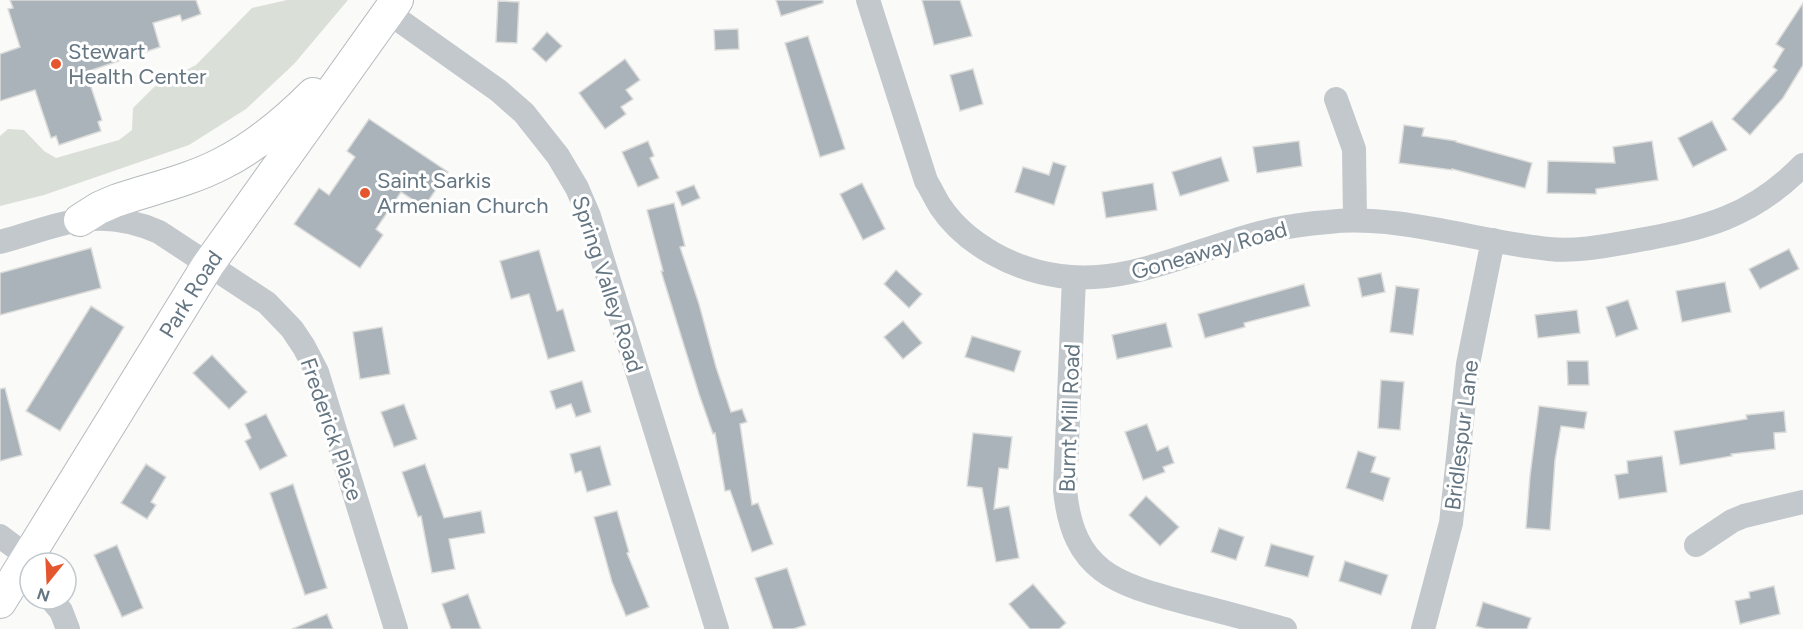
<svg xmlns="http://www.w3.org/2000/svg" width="1803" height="629" viewBox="0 0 1803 629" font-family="Figtree,sans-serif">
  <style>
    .green { fill: #dadfd7 }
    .building { fill: #aab3b9; stroke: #dcdcda; stroke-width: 1.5 }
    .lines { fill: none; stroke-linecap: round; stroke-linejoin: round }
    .major-casing { stroke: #b5babe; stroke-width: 34 }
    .minor { stroke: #c3c8cc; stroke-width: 24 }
    .major { stroke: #fff; stroke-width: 32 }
    .poi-dot { fill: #e4572e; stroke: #fff; stroke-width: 2 }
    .labels { text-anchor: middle; stroke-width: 6; stroke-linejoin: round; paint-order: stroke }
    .poi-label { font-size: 22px; fill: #657683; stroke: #fff; text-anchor: start }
    .street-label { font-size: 22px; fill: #657683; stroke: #fff }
  </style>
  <rect width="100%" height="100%" fill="#fafaf8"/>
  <!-- green -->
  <polygon class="green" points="287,0 348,0 294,64 246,109 189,145 44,195 0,206 0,136 8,129 24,130 44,151 56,158 119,140 132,130 133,108 154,87 196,65 252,8"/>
  <!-- building -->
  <g class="building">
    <polygon points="10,0 196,0 201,14 182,21 180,15 153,23 160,47 86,72 102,120 98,122 101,131 59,145 56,136 51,138 35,90 0,101 0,54 20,47 8,9 13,8"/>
    <polygon points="776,0 823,0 823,3 781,16"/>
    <polygon points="922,0 960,0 972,36 934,45"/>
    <polygon points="498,1 519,2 517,43 496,42"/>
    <polygon points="1803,3 1803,65 1783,98 1750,135 1732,119 1777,70 1773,67 1784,49 1776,44"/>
    <polygon points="738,29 739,49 715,50 714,30"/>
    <polygon points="547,32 562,46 546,62 532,49"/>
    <polygon points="808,36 845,149 820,157 785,43"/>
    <polygon points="625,59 640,80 626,90 633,99 621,107 626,114 605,129 579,93"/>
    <polygon points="973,69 983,104 960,111 950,75"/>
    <polygon points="369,119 448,172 424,207 401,192 376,229 383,235 360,268 294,224 319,188 329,195 355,157 347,151"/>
    <polygon points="1712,121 1727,150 1693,167 1678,138"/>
    <polygon points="1404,125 1424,128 1422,136 1456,141 1456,142 1532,163 1525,188 1452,169 1452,170 1399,163"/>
    <polygon points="648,141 654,156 650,158 659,178 638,187 622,152"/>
    <polygon points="1299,141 1302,166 1257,173 1253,147"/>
    <polygon points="1652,141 1658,180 1596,189 1596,194 1547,193 1548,161 1615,163 1613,147"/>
    <polygon points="1221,157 1229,181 1180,196 1172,172"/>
    <polygon points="1053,162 1066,166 1054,205 1015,192 1023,167 1049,175"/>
    <polygon points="862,183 885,229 863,240 840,194"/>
    <polygon points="1153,183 1157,210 1106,218 1102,192"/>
    <polygon points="694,185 700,198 682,206 676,192"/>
    <polygon points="674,203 685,246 680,247 699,304 716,367 731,412 742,409 747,422 740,424 752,505 758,503 773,544 752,552 730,490 725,491 715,433 713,434 699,394 661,271 663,271 647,210"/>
    <polygon points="91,248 101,288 0,315 0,273"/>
    <polygon points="1789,249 1799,269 1760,289 1749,269"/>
    <polygon points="539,250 557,311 563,309 575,351 548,359 529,294 511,299 500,261"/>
    <polygon points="896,270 922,294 909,308 884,284"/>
    <polygon points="1381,273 1385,292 1362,297 1358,278"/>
    <polygon points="1725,282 1731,312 1682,322 1676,291"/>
    <polygon points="1304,284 1310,306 1244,323 1245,327 1205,338 1198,314"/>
    <polygon points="1396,286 1419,289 1413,335 1390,332"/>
    <polygon points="1628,300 1638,329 1616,337 1606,307"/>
    <polygon points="91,306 124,327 60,431 26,411"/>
    <polygon points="1577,310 1580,333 1538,338 1535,315"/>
    <polygon points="903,321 922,343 903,359 884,337"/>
    <polygon points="1166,323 1172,347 1117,359 1112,335"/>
    <polygon points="382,327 390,374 360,379 353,332"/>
    <polygon points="972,336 1021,351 1014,372 965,357"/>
    <polygon points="212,355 247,392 229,409 193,373"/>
    <polygon points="1567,361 1588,361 1589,385 1568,385"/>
    <polygon points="1381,380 1404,382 1400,430 1378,428"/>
    <polygon points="582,381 591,412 576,417 571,404 556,409 550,391"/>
    <polygon points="5,388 22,455 0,461 0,389"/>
    <polygon points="404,404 417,439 394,447 381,412"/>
    <polygon points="1539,406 1587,412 1584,429 1561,426 1555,460 1550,530 1526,528 1530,476"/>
    <polygon points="1784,411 1786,432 1774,433 1775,449 1731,454 1732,456 1680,465 1674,431 1747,419 1746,415"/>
    <polygon points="266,414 287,456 260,470 245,441 251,438 245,424"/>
    <polygon points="1147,424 1157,451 1168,446 1174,463 1163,467 1165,472 1143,480 1125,432"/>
    <polygon points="973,433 1012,437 1008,469 999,468 994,509 1009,506 1019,558 996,562 982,488 967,486"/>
    <polygon points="600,446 611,485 587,492 581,471 575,473 570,454"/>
    <polygon points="1358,451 1376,457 1371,472 1390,478 1383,501 1346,488"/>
    <polygon points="1662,456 1667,492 1619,499 1615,475 1628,473 1627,461"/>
    <polygon points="146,464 166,477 151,502 156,505 147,519 121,503"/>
    <polygon points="425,464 444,518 481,511 485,533 449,539 455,569 432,573 421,516 418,517 402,472"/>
    <polygon points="293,484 327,588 305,595 270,493"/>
    <polygon points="1146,496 1179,527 1160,546 1129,515"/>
    <polygon points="617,511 629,552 627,553 649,607 626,616 612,582 594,517"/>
    <polygon points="1219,528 1244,537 1236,560 1211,552"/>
    <polygon points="1271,544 1314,556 1308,577 1265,566"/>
    <polygon points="117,545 143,608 122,617 94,555"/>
    <polygon points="1345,561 1388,575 1381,595 1339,581"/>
    <polygon points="787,568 806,625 793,629 773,629 755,578"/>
    <polygon points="1033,584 1066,623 1059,629 1030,629 1009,604"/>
    <polygon points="1774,586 1780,614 1740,624 1735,601 1750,598 1749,592"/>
    <polygon points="468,594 481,629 451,629 442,604"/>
    <polygon points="1483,602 1531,618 1527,629 1486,629 1476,626"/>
    <polygon points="327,614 333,629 292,629"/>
  </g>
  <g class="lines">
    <defs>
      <g id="major">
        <path d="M 80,220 L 99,208 L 115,201 C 150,189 188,181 221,164 C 255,147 286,121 313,94"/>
        <path id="s1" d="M 0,602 L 208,265 L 397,0"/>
      </g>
    </defs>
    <!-- major casing -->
    <use href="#major" class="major-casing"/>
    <!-- minor -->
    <g class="minor">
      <path d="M 868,0 L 926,181 C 931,189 935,198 940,206 C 966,245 1015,270 1060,276 C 1124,285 1188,253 1249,236 C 1275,228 1301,224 1328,222 C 1399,214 1478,242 1549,249 C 1577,252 1606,246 1634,241 C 1705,228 1751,218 1803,165"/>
      <polyline points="389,13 499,91 524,113 558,156 577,188 589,216 717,629"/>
      <polyline points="1336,99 1354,149 1355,220"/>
      <path d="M 0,242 C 61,225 97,205 159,232 L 267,303 L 292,329 L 304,347 L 317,372 L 396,629"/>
      <path d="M 1074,278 L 1065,490 C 1073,573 1117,584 1187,603 C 1220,611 1252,620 1285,629"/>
      <polyline points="0,536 28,557 31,563"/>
      <polyline points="1696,545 1732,521 1744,516 1803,502"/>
      <polyline points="51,599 61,611 68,629"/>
      <polyline points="1423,629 1451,523 1468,364 1493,240"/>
    </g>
    <!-- major -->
    <use href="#major" class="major"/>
  </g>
  <!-- markers -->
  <g class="poi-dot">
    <circle cx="56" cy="64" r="6"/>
    <circle cx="365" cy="193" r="6"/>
  </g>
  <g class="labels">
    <!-- poi labels -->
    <g class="poi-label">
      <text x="68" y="59">Stewart<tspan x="68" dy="25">Health Center</tspan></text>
      <text x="377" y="188">Saint Sarkis<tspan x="377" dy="25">Armenian Church</tspan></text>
    </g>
    <!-- street labels -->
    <g class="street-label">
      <text transform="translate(1209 250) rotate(-16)" y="8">Goneaway Road</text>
      <text transform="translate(608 284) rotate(72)" y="8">Spring Valley Road</text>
      <text dy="8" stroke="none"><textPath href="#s1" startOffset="362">Park Road</textPath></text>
      <text transform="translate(1069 418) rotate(-88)" y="8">Burnt Mill Road</text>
      <text transform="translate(332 429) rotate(71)" y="8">Frederick Place</text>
      <text transform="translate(1461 435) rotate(-83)" y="8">Bridlespur Lane</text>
    </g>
  </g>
  <!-- north arrow -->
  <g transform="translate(48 581) rotate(198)"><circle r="28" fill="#ffffff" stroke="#c1c8cd" stroke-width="1.5"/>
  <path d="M0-4.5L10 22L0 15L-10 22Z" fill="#e4572e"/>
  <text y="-9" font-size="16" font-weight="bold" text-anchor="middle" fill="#657683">N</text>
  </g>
</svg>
